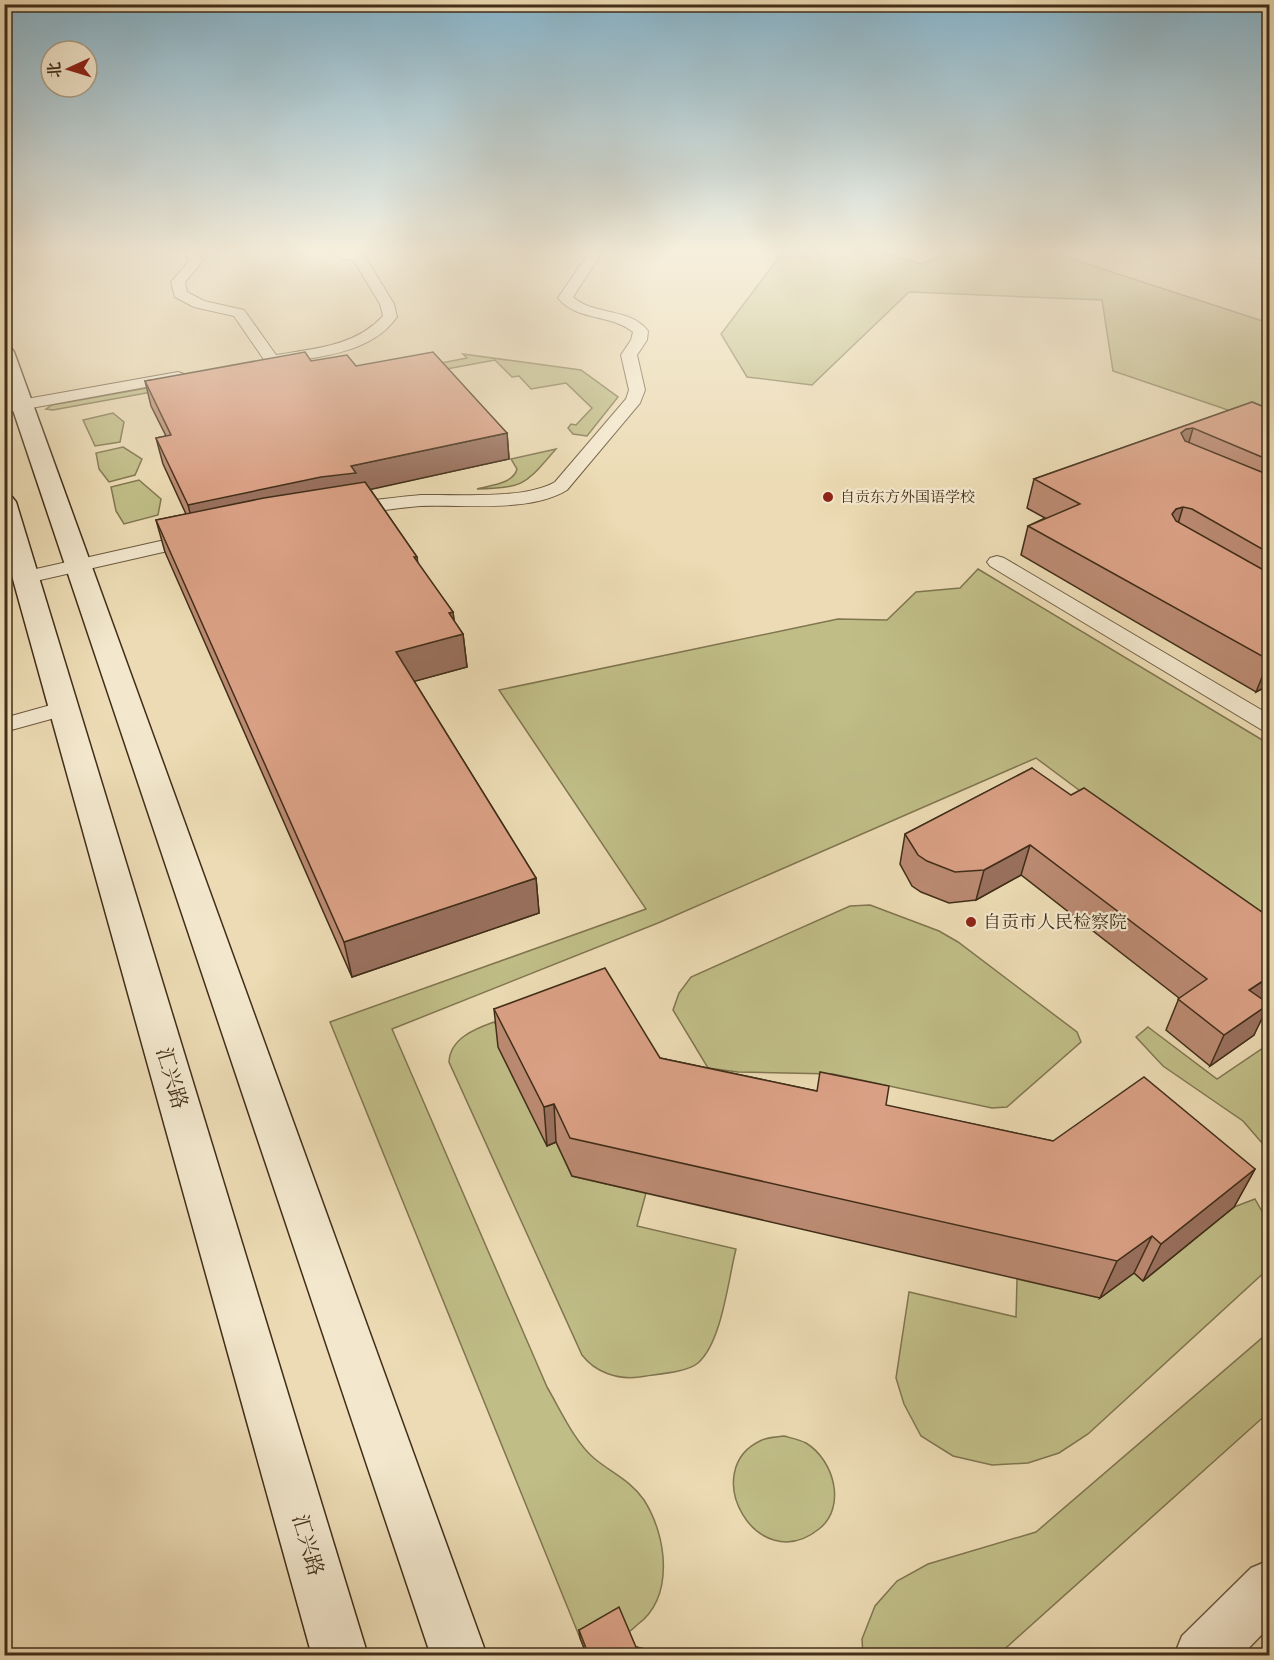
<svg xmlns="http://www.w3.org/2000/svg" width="1274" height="1660" viewBox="0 0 1274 1660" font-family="Alegreya,'Noto Serif SC',serif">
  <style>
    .green { fill: #c0bd87; stroke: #807650; stroke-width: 1.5 }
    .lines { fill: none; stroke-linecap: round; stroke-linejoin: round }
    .lane-casing { stroke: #6c593f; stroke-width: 2 }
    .street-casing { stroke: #6c593f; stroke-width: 3 }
    .secondary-casing { stroke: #412e18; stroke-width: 3 }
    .lane { fill: #f3e8ce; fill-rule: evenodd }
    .street { fill: #f3e8ce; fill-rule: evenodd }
    .secondary { fill: #f3e8ce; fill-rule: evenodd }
    .wall { fill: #bb8a72; stroke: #412e18; stroke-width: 1.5 }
    .shaded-wall { fill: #99705d; stroke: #412e18; stroke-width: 1.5 }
    .building { fill: #daa085; stroke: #412e18; stroke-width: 1.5 }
    .poi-dot { fill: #8f2418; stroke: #f3e8ce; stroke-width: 2 }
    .labels { text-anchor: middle; stroke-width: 4.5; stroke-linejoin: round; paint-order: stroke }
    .far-poi-label { font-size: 15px; fill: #412e18; stroke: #f3e8ce; text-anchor: start }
    .poi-label { font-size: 18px; fill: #412e18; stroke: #f3e8ce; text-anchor: start }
    .near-street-label { font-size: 21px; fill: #412e18; stroke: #f3e8ce }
  </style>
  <rect width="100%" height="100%" fill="#ecdbb4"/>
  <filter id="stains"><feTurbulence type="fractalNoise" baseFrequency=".00333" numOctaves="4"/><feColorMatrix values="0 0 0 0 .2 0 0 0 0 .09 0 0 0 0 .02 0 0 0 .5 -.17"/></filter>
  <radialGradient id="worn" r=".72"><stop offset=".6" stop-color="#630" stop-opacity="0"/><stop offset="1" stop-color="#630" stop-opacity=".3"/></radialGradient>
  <!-- green -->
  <g class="green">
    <polygon points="784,251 876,251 921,264 953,251 1047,251 1269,323 1269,424 1113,371 1102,300 909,292 812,385 747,377 721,334"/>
    <polygon points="463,354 581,370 618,397 587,436 573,434 568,428 571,424 576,425 592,408 566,383 531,389 519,376 512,377 495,360 441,370 358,379 467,358"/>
    <polygon points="297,361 300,365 53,410 46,409 52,405"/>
    <polygon points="113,413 124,422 120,442 95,446 83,420"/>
    <polygon points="123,447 142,459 135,475 109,482 99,469 96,453"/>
    <path d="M 556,449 C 524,485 527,487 477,489 C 491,485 513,484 517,469 L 511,459 Z"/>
    <polygon points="139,480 161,499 158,515 124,524 116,511 111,487"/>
    <path d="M 978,569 L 1269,744 L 1269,948 L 1099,805 L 1036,758 L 658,923 L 392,1029 L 547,1387 C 560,1409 575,1443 595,1459 C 612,1473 631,1481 644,1500 C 667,1536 675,1597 637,1625 C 634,1628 630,1632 626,1633 C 612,1638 594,1636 580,1638 L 330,1022 L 646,909 L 499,690 L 838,619 L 887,620 L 916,592 L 960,588 Z"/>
    <polygon points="870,905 939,931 958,942 1077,1032 1081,1042 1007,1107 992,1108 833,1074 738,1072 708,1068 673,1010 679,993 691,977 850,906"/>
    <path d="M 494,1022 L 509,1043 L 548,1145 L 556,1142 L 572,1176 L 646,1193 L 637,1226 L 736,1249 C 728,1280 722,1342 698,1363 C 686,1373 655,1374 639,1377 C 617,1380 595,1372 582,1355 L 449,1062 C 450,1039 474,1029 494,1022 Z"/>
    <polygon points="1148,1027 1217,1079 1269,1044 1269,1151 1243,1121 1163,1066 1136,1037"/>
    <polygon points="1255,1199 1268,1222 1269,1268 1088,1434 1059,1453 1028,1463 992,1465 953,1456 921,1436 904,1404 896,1378 909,1292 1016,1317 1017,1279 1100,1298 1134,1273 1143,1281 1234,1207"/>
    <polygon points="1269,1332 1269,1412 998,1655 863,1655 862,1639 875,1606 897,1581 928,1564 1036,1532"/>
    <path d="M 784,1436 C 791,1438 800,1440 806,1443 C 834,1460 847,1507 819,1529 C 757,1579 696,1469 762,1440 C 768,1437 777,1437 784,1436 Z"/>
  </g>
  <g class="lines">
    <defs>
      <g id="lane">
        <path d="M 183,251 L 195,251 L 203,261 L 185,282 L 187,292 L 204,301 L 244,310 L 276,355 C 313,349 356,346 383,316 L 380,304 L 354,261 L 329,254 L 328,251 L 347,251 L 364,255 L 394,304 L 397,317 C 368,357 315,355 272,366 L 267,364 L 234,316 L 194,307 L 175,297 L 171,282 L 189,261 Z"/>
        <path d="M 590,251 L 603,251 L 573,297 C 594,316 630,307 648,331 L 647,340 L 637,355 L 645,390 L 640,403 L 567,490 C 530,513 464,504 420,506 C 396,508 371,512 346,515 L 339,513 L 337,509 L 339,505 L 346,503 C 371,501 396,497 421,495 C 457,494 524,500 555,482 L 626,399 L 629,390 L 621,355 L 631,340 L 633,332 C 612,314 576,321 558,298 Z"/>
        <polygon points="178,372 184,374 186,377 184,380 4,413 4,403"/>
        <polygon points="196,533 203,535 206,539 203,543 27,583 20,581 17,577 20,573 27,571"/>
        <polygon points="997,556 1004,558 1270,715 1270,732 1262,730 990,566 987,562 990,558"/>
        <polygon points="65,701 73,703 76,708 73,713 4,732 4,718"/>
      </g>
      <g id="street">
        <polygon points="1247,251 1270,251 1270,260 1249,255"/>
        <polygon points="1270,1560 1270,1626 1241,1656 1174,1656 1182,1636 1251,1568"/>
      </g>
      <g id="secondary">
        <polygon points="4,346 11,348 14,352 487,1656 431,1656 4,383"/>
        <polygon points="4,495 12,497 16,502 368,1656 312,1656 4,547"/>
      </g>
    </defs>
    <!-- lane casing -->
    <use href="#lane" class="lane-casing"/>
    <!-- street casing -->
    <use href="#street" class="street-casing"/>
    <!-- secondary casing -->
    <use href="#secondary" class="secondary-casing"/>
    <!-- lane -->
    <use href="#lane" class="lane"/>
    <!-- street -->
    <use href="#street" class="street"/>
    <!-- secondary -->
    <use href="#secondary" class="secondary"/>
  </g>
  <!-- wall -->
  <g class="wall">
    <polygon points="311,361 356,366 507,433 509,459 370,489 417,557 418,564 453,612 454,621 463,634 467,667 414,681 536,878 539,913 352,977 165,552 156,520 186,514 163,464 156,438 166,436 151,406 145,381"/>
    <polygon points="1252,402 1269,409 1269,685 1256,692 1021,555 1028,526 1045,518 1027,508 1034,479"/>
    <polygon points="1032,768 1269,998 1264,1001 1254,1035 1210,1066 1166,1030 1179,998 1021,875 976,900 949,903 921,892 912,886 900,864 905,834"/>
    <polygon points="494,1009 660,1058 1053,1141 1255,1169 1234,1207 1143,1281 1134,1273 1100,1298 572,1176 556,1142 547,1146 498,1047"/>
    <polygon points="579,1630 636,1647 672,1656 587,1656 580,1638"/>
  </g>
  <!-- shaded-wall -->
  <g class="shaded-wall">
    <polygon points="1193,428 1185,456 1181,433 1186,429"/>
    <polygon points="507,433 509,459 359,492 195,532 188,505 351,466"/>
    <polygon points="1183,507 1174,537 1172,514 1176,509"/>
    <polygon points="453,612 456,636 463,634 467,667 401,685 396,652 449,613"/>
    <polygon points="1269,660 1269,685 1256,692"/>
    <polygon points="1030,845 1021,875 976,900 984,870"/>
    <polygon points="536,878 539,913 352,977 344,942"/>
    <polygon points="1269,977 1269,998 1235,1021 1249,990"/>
    <polygon points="1269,1004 1254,1035 1210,1066 1224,1035"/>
    <polygon points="554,1104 556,1142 547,1146 544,1107"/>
    <polygon points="1255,1169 1234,1207 1143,1281 1161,1244"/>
    <polygon points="1152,1236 1134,1273 1100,1298 1117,1261"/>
  </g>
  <!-- building -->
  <g class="building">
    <polygon points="305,352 311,361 347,355 356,366 433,352 507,433 351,466 356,473 321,477 188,505 156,438 171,435 145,381"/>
    <polygon points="1252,402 1269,409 1269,460 1193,428 1186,429 1181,433 1185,441 1269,475 1269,553 1192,509 1183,507 1176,509 1172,514 1176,521 1269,573 1269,660 1028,526 1080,504 1034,479"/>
    <polygon points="365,482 417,557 414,557 453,612 449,613 463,634 396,652 536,878 344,942 156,520 264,498"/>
    <polygon points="1032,768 1071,795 1084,788 1269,917 1269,977 1249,990 1269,1004 1224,1035 1178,999 1207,979 1030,845 984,870 955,872 927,861 918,855 905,834"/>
    <polygon points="605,968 660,1058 817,1091 820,1072 889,1086 886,1105 1053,1141 1144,1077 1255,1169 1161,1244 1152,1236 1117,1261 570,1138 554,1104 544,1107 494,1009"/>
    <polygon points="619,1607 636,1647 672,1656 589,1656 579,1630"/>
  </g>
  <!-- sky -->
  <linearGradient id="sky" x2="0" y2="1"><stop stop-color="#88b7cf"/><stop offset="0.52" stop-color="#f6efdd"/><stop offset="1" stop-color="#f6efdd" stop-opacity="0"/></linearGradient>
  <rect width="1274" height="483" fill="url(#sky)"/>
  <!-- markers -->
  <g class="poi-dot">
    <circle cx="828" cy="497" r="6"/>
    <circle cx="971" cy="922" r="6"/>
  </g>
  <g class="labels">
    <!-- far-poi labels -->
    <g class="far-poi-label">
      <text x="840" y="502">自贡东方外国语学校</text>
    </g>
    <!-- poi labels -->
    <g class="poi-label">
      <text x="983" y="928">自贡市人民检察院</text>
    </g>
    <!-- near-street labels -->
    <g class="near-street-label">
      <text transform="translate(172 1078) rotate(74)" y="7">汇兴路</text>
      <text transform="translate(308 1545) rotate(74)" y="7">汇兴路</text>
    </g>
  </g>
  <!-- margin -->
  <rect width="1274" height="1660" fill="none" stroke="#ecdbb4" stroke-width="24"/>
  <rect x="6" y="6" width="1262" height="1648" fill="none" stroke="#412e18" stroke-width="3"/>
  <rect x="12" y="12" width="1250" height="1636" fill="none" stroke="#412e18" stroke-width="1.5"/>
  <!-- north arrow -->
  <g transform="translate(69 69) rotate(266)"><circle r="28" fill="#f3e8ce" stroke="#ac9e85" stroke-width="1.5"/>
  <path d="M0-4.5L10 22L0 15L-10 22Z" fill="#8f2418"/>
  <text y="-9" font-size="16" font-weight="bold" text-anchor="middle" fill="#412e18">北</text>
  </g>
  <rect width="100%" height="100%" filter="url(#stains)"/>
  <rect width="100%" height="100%" fill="url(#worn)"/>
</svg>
